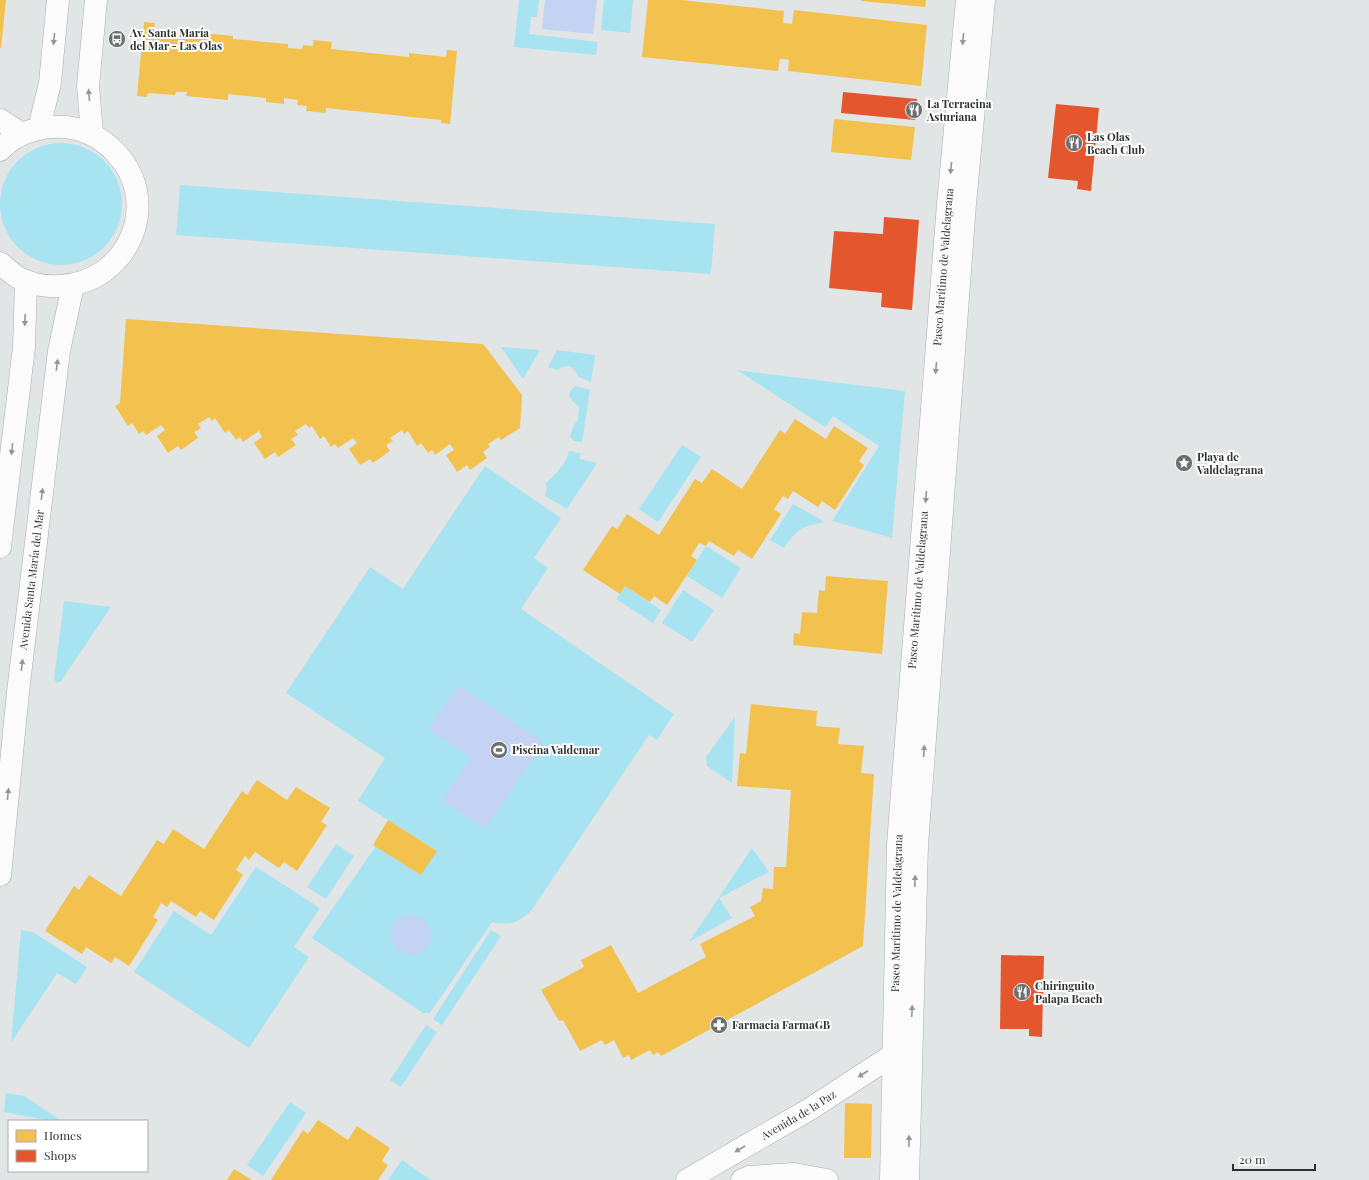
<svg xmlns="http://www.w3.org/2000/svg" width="1369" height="1180" viewBox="0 0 1369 1180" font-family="'Playfair Display',serif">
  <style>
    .green { fill: #a8e3f2 }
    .water { fill: #c4d3f4 }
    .homes { fill: #f2c14e }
    .shops { fill: #e4572e }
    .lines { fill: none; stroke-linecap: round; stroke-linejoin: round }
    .minor-casing { stroke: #aaadae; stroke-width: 23 }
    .minor { stroke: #fbfbfb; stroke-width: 22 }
    .oneway { fill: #949696 }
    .labels { text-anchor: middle; stroke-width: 4; stroke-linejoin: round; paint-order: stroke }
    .poi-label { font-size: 11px; font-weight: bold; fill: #2e3031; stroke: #fff; text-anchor: start }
    .street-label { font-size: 11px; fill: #2e3031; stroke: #fff }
  </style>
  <rect width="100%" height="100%" fill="#e2e5e6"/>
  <!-- green -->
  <g class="green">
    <polygon points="519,0 539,0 537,17 531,17 529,34 598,42 596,55 514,47"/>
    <polygon points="604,0 633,0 630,33 601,30"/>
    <circle cx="61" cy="204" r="61"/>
    <polygon points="180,185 715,224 711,274 176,235"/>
    <polygon points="501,347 540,350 523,379"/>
    <path d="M 557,350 L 595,355 L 591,382 L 579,377 C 572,365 569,363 557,370 L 548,367 Z"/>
    <polygon points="737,370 905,391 892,538 832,521 879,446 833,416 825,427"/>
    <polygon points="575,386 590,390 582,442 574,441 570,437 573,427 578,419 579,406 573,402 569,395 571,390"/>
    <polygon points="682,445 701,457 658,522 639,509"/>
    <path d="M 569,451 L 580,453 L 580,459 L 597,463 L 567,509 L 545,496 L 547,489 L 546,483 C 556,473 566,465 569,451 Z"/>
    <path d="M 485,466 L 561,518 L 534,558 L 548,568 L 521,609 L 674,714 L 657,740 L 649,735 L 531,911 C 517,923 510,926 492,922 L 430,1013 L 423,1013 L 312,938 L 376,846 L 421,875 L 436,850 L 358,801 L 385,758 L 286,693 L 370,567 L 403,589 Z"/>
    <path d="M 793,504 L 825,522 C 802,526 797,529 784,548 L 770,540 Z"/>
    <polygon points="706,546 741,568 722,598 687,576"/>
    <polygon points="625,586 661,610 653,623 616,599"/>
    <polygon points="683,590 714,610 692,642 662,623"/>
    <polygon points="64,601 111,607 61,681 57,683 54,679"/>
    <polygon points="735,717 732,783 707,766 706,757"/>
    <polygon points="336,844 354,856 326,899 307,887"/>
    <polygon points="752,848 769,872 719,898 732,918 689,942"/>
    <polygon points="256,867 320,908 294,947 309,957 249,1048 134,972 174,911 211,935"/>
    <polygon points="21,930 33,932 87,967 76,984 57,973 11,1043"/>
    <polygon points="491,930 501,936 442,1025 433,1019"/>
    <polygon points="426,1025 437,1032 401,1087 390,1080"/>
    <polygon points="6,1093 24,1096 62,1121 45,1121 45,1120 4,1112"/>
    <polygon points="290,1102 306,1113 263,1176 247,1165"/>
    <polygon points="402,1160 431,1180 388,1180"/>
  </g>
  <!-- water -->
  <g class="water">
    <polygon points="545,0 597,0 593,34 542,29"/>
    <polygon points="459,685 544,743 485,829 442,800 471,758 428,729"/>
    <circle cx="411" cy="935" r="20"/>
  </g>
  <!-- homes -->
  <g class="homes">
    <polygon points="0,0 6,0 1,48 0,48"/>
    <polygon points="648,0 681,0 784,11 783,23 792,24 794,10 927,25 921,86 788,71 789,60 784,59 780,59 778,71 642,57"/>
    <polygon points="861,0 926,0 925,7 861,1"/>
    <polygon points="144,22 155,23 154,30 182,32 182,37 192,38 192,32 233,36 233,39 288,44 288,48 302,49 303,45 313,46 313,40 332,42 331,49 409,57 409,53 446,57 447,50 457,51 450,124 441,123 441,120 326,108 326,113 306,111 307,106 297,105 298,100 284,98 284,104 266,102 266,98 228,94 228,100 186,96 187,92 176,92 175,95 148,93 147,97 137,96"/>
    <polygon points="834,119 915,127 911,160 831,152"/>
    <polygon points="126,319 483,344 522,395 520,428 501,440 499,437 488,444 490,447 483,452 487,458 470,470 467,465 457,472 446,455 454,450 450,444 435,455 432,450 428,453 421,443 417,446 408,431 404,434 402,430 390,438 393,441 386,445 390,451 373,463 370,459 360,465 349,449 357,443 353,438 338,448 335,444 331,447 324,436 320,439 312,426 309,428 306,424 295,431 298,435 291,439 296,445 278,457 275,452 265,459 254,443 262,437 259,431 243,442 240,437 236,440 229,430 225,433 215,418 212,421 209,417 198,424 201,428 194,432 198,438 181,450 178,446 168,453 157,436 165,430 161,425 146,435 143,431 139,434 132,423 128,426 115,406 120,403"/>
    <polygon points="795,419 826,439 834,426 868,448 859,461 864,465 835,510 822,501 818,507 793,491 788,499 783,496 774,509 781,514 752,559 738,550 734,556 709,541 706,546 699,543 691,556 697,560 667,605 654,596 650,602 625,586 620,594 583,570 612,526 617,529 627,514 659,535 695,479 702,483 712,469 742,489 780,430 785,434"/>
    <polygon points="826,576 888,581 882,654 793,645 794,633 800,634 802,612 817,613 819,590 825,591"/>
    <polygon points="751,704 817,711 816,726 840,728 838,744 864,746 861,773 874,774 863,946 661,1056 658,1052 653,1055 650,1050 631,1060 629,1055 623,1058 614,1040 605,1045 602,1040 580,1051 563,1020 559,1021 541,990 584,967 581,960 611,945 638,993 706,957 700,944 755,916 750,907 761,901 763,888 773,889 774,867 786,867 791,790 737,786 740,753 746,754"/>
    <polygon points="257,780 287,800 296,787 330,808 321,822 327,825 297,871 284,862 279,868 255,852 249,860 245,856 236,870 243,875 214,920 200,911 196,917 171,901 167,907 161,903 153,917 158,920 129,966 115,957 111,963 86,947 82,954 45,931 74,886 79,890 89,875 121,896 157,840 164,844 173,829 204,849 242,791 247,795"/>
    <polygon points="388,820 437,851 421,875 373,845"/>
    <polygon points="845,1103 872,1104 871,1158 844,1158"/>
    <polygon points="318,1120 348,1140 357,1126 390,1148 382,1161 388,1165 378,1180 271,1180 303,1130 308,1134"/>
    <polygon points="234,1169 252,1180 227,1180"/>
  </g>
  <!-- shops -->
  <g class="shops">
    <polygon points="843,92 917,99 915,120 841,113"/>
    <polygon points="1056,104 1099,108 1091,191 1077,189 1078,181 1048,178"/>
    <polygon points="884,217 919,220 912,310 881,307 882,293 829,288 834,231 883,234"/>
    <polygon points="1001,955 1044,956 1042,1037 1029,1036 1029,1029 1000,1029"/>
  </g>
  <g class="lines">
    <defs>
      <g id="minor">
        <polyline points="0,120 22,134"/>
        <polyline points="39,128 50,83 58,0"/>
        <polyline points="92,134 88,86 96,0"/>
        <path d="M 0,150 C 16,132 43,125 66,127 C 87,130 102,138 116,153 C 163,203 128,283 60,286 C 47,287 31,284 19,278 C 12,274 6,268 0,263"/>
        <polyline points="0,547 24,347 26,281"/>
        <path id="s1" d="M 0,875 L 18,692 L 59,351 L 73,285"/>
        <path id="s2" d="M 687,1180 L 810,1109 L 893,1055 L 905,1056"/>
        <polyline points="742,1180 749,1177 794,1174 827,1180"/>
        <path id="s3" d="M 891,1180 L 898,844 L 948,204 L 967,0"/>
        <polyline points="908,1180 917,845 965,204 984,0"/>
      </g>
    </defs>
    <!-- minor casing -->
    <use href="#minor" class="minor-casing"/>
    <!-- minor -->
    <use href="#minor" class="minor"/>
  </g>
  <!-- one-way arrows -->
  <defs><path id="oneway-solid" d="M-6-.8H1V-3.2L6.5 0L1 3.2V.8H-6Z"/></defs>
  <g class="oneway">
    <use href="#oneway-solid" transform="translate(54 39) rotate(96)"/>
    <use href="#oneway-solid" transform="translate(963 39) rotate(95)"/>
    <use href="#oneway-solid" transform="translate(89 95) rotate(-95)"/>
    <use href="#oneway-solid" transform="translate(951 168) rotate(95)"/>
    <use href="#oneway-solid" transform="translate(25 320) rotate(92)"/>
    <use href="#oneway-solid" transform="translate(57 365) rotate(-83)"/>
    <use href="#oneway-solid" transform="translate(936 368) rotate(95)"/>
    <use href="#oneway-solid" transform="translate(12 449) rotate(97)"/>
    <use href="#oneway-solid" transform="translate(42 494) rotate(-83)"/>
    <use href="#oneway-solid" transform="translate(926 497) rotate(95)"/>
    <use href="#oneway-solid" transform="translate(22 665) rotate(-83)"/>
    <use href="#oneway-solid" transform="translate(924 751) rotate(-86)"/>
    <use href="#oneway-solid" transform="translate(8 794) rotate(-84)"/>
    <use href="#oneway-solid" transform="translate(915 881) rotate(-88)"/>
    <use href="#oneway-solid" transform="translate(912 1011) rotate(-88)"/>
    <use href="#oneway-solid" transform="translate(863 1074) rotate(147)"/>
    <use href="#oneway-solid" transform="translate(909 1141) rotate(-89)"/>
    <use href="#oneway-solid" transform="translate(740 1149) rotate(150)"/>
  </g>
  <!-- icons -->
  <defs>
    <symbol id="bus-disc" viewBox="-11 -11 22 22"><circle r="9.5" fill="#6d6f70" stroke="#fff"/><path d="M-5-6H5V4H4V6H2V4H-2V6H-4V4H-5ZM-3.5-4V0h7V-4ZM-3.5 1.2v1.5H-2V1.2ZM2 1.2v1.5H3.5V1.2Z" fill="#fff"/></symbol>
    <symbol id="restaurant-disc" viewBox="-11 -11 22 22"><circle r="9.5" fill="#6d6f70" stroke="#fff"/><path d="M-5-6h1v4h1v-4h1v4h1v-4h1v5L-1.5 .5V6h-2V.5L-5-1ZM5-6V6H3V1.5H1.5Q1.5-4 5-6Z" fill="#fff"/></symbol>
    <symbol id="sight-disc" viewBox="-11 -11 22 22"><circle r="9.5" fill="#6d6f70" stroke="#fff"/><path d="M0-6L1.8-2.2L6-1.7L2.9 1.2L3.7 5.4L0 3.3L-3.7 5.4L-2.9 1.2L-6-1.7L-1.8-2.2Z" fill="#fff"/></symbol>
    <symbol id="stadium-disc" viewBox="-11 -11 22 22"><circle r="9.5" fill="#6d6f70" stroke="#fff"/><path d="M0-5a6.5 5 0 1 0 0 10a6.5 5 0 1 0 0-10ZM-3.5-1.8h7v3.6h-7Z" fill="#fff"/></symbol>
    <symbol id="pharmacy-disc" viewBox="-11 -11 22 22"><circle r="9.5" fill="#6d6f70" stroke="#fff"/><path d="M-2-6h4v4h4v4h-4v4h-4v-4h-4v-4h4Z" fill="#fff"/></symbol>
  </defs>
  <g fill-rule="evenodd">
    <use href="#bus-disc" x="107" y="29" width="20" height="20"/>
    <use href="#restaurant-disc" x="904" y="100" width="20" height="20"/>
    <use href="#restaurant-disc" x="1064" y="133" width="20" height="20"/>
    <use href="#sight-disc" x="1174" y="453" width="20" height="20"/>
    <use href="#stadium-disc" x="489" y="740" width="20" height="20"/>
    <use href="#restaurant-disc" x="1012" y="982" width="20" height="20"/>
    <use href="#pharmacy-disc" x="709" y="1015" width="20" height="20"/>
  </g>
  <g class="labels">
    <!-- poi labels -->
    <g class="poi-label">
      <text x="130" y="37">Av. Santa María<tspan x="130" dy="13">del Mar - Las Olas</tspan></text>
      <text x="927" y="108">La Terracina<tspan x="927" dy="13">Asturiana</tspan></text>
      <text x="1087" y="141">Las Olas<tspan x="1087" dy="13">Beach Club</tspan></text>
      <text x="1197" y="461">Playa de<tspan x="1197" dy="13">Valdelagrana</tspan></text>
      <text x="512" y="754">Piscina Valdemar</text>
      <text x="1035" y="990">Chiringuito<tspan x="1035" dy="13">Palapa Beach</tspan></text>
      <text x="732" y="1029">Farmacia FarmaGB</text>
    </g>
    <!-- street labels -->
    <g class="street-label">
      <text dy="4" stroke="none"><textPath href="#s3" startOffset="915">Paseo Marítimo de Valdelagrana</textPath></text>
      <text dy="4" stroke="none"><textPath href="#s1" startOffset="297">Avenida Santa María del Mar</textPath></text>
      <text dy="4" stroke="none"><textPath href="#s3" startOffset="591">Paseo Marítimo de Valdelagrana</textPath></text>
      <text dy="4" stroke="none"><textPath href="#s3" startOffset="267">Paseo Marítimo de Valdelagrana</textPath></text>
      <text dy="4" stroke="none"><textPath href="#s2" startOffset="129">Avenida de la Paz</textPath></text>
    </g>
  </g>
  <!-- legend -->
  <rect x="8" y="1120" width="140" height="52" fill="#ffffff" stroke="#abacad"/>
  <rect x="16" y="1130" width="20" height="12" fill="#f2c14e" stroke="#abacad"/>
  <text x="44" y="1140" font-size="12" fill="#2e3031">Homes</text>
  <rect x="16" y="1150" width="20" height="12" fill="#e4572e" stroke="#abacad"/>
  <text x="44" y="1160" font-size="12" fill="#2e3031">Shops</text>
  <!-- scale -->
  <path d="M1233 1164v6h82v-6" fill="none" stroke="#2e3031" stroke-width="2"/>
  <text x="1239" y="1164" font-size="12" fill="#2e3031" stroke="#ffffff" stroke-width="3" paint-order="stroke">20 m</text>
</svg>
